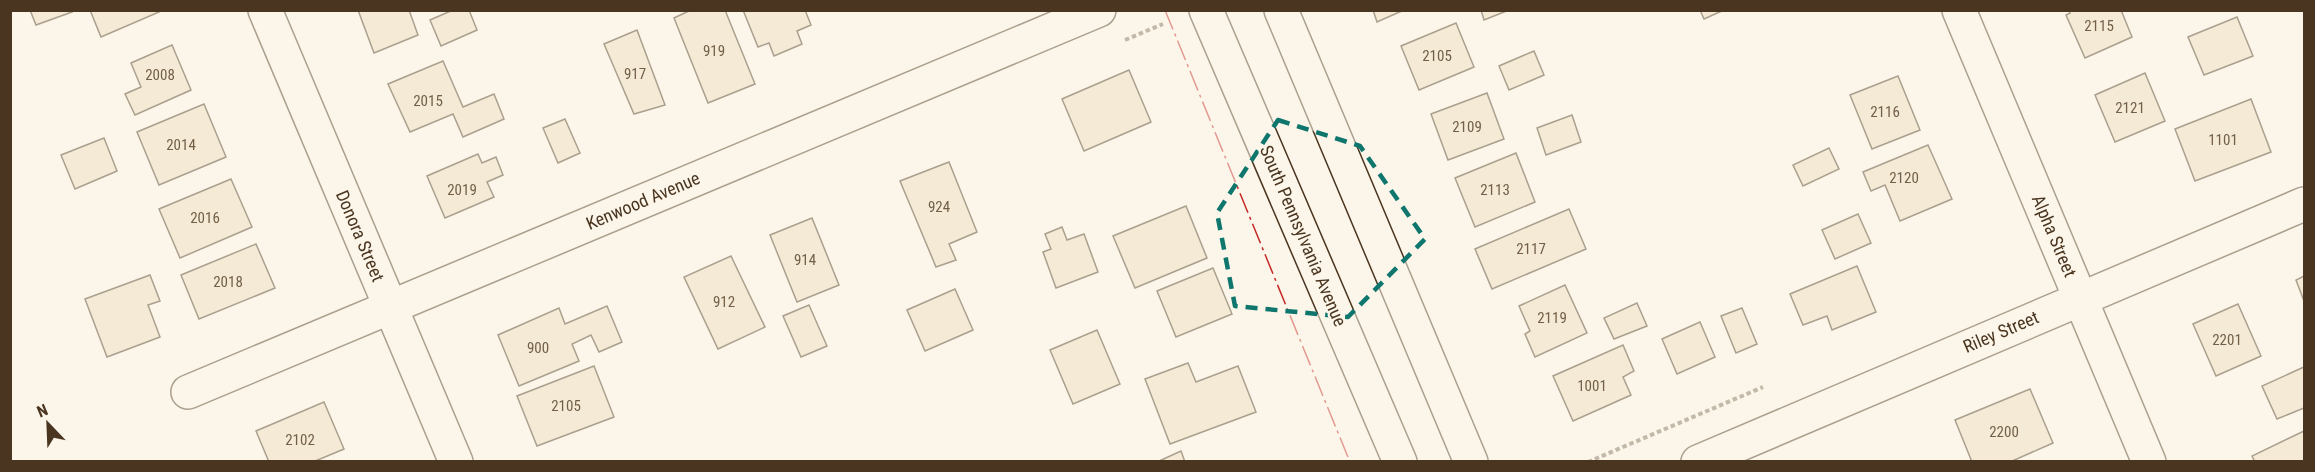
<svg xmlns="http://www.w3.org/2000/svg" width="2315" height="472" viewBox="0 0 2315 472" font-family="'Roboto Condensed',sans-serif">
  <style>
    .building { fill: #ecdcbc; stroke: #4a3520; stroke-width: 1.5 }
    .lines { fill: none; stroke-linecap: round; stroke-linejoin: round }
    .street-casing { stroke: #4a3520; stroke-width: 36 }
    .secondary-casing { stroke: #4a3520; stroke-width: 36 }
    .path { stroke: #7f6f5c; stroke-width: 4; stroke-dasharray: 4.5 3; stroke-linecap: butt }
    .street { stroke: #fbf6e9; stroke-width: 33 }
    .secondary { stroke: #fbf6e9; stroke-width: 33 }
    .power { stroke: #c62828; stroke-width: 1.5; stroke-dasharray: 21 4.5 3 4.5; stroke-linecap: butt }
    .marked { fill: none; stroke: #0f766e; stroke-width: 4.5; stroke-dasharray: 12 8; stroke-linejoin: round }
    .labels { text-anchor: middle; stroke-width: 4.5; stroke-linejoin: round; paint-order: stroke }
    .number-label { font-size: 15px; fill: #725f47 }
    .street-label { font-size: 18px; fill: #4a3520; stroke: #fbf6e9 }
  </style>
  <rect width="100%" height="100%" fill="#fbf6e9"/>
  <!-- building -->
  <g class="building">
    <polygon points="30,10 71,10 72,12 36,25"/>
    <polygon points="90,10 159,10 159,12 101,37"/>
    <polygon points="358,10 409,10 418,35 374,53"/>
    <polygon points="453,10 469,10 477,30 441,46 430,20"/>
    <polygon points="691,10 725,10 755,84 708,103 674,18"/>
    <polygon points="743,10 805,10 811,25 797,31 802,44 774,56 769,43 758,47"/>
    <polygon points="1373,10 1404,10 1377,22"/>
    <polygon points="1481,10 1509,10 1484,20"/>
    <polygon points="1700,10 1724,10 1704,19"/>
    <polygon points="2069,10 2121,10 2132,37 2085,58 2066,15 2070,13"/>
    <polygon points="2237,17 2253,56 2204,75 2188,37"/>
    <polygon points="1456,23 1474,67 1419,90 1401,46"/>
    <polygon points="637,30 665,105 634,114 604,44"/>
    <polygon points="172,45 191,90 135,115 125,94 141,87 131,63"/>
    <polygon points="1534,51 1544,75 1509,90 1499,66"/>
    <polygon points="443,61 463,107 494,94 504,119 463,137 453,114 410,132 388,84"/>
    <polygon points="1129,70 1151,122 1084,151 1062,99"/>
    <polygon points="2145,73 2165,121 2115,142 2095,95"/>
    <polygon points="1898,76 1920,130 1872,149 1850,95"/>
    <polygon points="1487,93 1504,139 1448,160 1431,114"/>
    <polygon points="2251,99 2271,152 2195,181 2175,129"/>
    <polygon points="204,104 226,157 159,185 137,132"/>
    <polygon points="1572,115 1581,142 1546,155 1537,128"/>
    <polygon points="565,119 580,153 558,163 543,128"/>
    <polygon points="104,138 117,171 75,189 61,155"/>
    <polygon points="1928,145 1952,199 1900,221 1885,185 1871,191 1863,172"/>
    <polygon points="1829,148 1839,169 1803,186 1793,165"/>
    <polygon points="1516,153 1535,202 1475,227 1455,178"/>
    <polygon points="478,154 482,163 496,157 503,175 487,182 494,197 445,218 427,176"/>
    <polygon points="949,162 977,232 949,244 956,260 936,267 900,181"/>
    <polygon points="231,179 252,227 180,258 159,209"/>
    <polygon points="1186,206 1207,258 1135,288 1113,236"/>
    <polygon points="1569,209 1586,249 1492,289 1475,249"/>
    <polygon points="1858,214 1871,243 1835,259 1822,230"/>
    <polygon points="812,218 839,285 797,302 770,235"/>
    <polygon points="1062,227 1067,240 1084,234 1098,272 1056,288 1043,252 1051,249 1045,234"/>
    <polygon points="256,244 275,288 199,319 181,275"/>
    <polygon points="731,256 765,327 718,349 684,277"/>
    <polygon points="1857,266 1876,312 1832,330 1827,316 1803,325 1790,294"/>
    <polygon points="1213,268 1232,314 1176,337 1157,291"/>
    <polygon points="150,275 160,301 148,305 160,337 107,357 85,299"/>
    <polygon points="2304,276 2304,301 2296,280"/>
    <polygon points="1565,285 1587,333 1535,357 1525,334 1530,331 1519,306"/>
    <polygon points="955,289 973,330 925,351 907,310"/>
    <polygon points="1637,303 1647,326 1614,339 1604,318"/>
    <polygon points="2238,304 2261,356 2216,376 2193,324"/>
    <polygon points="809,305 827,346 801,357 783,316"/>
    <polygon points="607,306 622,342 599,352 591,335 572,344 579,361 519,386 498,335 559,308 565,324"/>
    <polygon points="1742,308 1757,344 1736,353 1721,316"/>
    <polygon points="1700,322 1715,357 1677,374 1662,339"/>
    <polygon points="1097,330 1120,384 1073,404 1050,350"/>
    <polygon points="1623,345 1634,371 1623,377 1631,395 1573,421 1553,376"/>
    <polygon points="1188,363 1196,382 1238,366 1256,412 1170,444 1145,379"/>
    <polygon points="594,366 614,417 537,446 517,396"/>
    <polygon points="2304,367 2304,408 2277,419 2262,386"/>
    <polygon points="2030,389 2053,443 2010,462 1972,462 1955,420"/>
    <polygon points="324,402 344,449 313,462 269,462 256,431"/>
    <polygon points="2304,431 2304,462 2255,462 2252,456"/>
    <polygon points="1181,451 1185,462 1157,462"/>
  </g>
  <g class="lines">
    <defs>
      <g id="street">
        <polyline points="265,10 456,462"/>
        <polyline points="1959,10 2149,462"/>
        <polyline points="188,392 1099,10"/>
        <polyline points="1698,462 2304,204"/>
      </g>
      <g id="secondary">
        <polyline points="1206,10 1400,462"/>
        <polyline points="1281,10 1471,462"/>
      </g>
    </defs>
    <!-- street casing -->
    <use href="#street" class="street-casing"/>
    <!-- secondary casing -->
    <use href="#secondary" class="secondary-casing"/>
    <!-- path -->
    <g class="path">
      <polyline points="1125,40 1163,24"/>
      <polyline points="1588,462 1763,387"/>
    </g>
    <!-- street -->
    <use href="#street" class="street"/>
    <!-- secondary -->
    <use href="#secondary" class="secondary"/>
    <!-- power -->
    <polyline class="power" points="1165,10 1350,462"/>
  </g>
  <!-- marked area -->
  <path d="M0 0H2315V472H0ZM 1278,120 L 1360,146 L 1425,239 L 1348,317 L 1235,306 L 1217,213 Z" fill="#fbf6e9" fill-opacity=".55" fill-rule="evenodd"/>
  <path class="marked" d="M 1278,120 L 1360,146 L 1425,239 L 1348,317 L 1235,306 L 1217,213 Z"/>
  <g class="labels">
    <!-- number labels -->
    <g class="number-label">
      <text x="2099" y="31">2115</text>
      <text x="714" y="56">919</text>
      <text x="1437" y="61">2105</text>
      <text x="635" y="79">917</text>
      <text x="160" y="80">2008</text>
      <text x="428" y="106">2015</text>
      <text x="2130" y="113">2121</text>
      <text x="1885" y="117">2116</text>
      <text x="1467" y="132">2109</text>
      <text x="2223" y="145">1101</text>
      <text x="181" y="150">2014</text>
      <text x="1904" y="183">2120</text>
      <text x="462" y="195">2019</text>
      <text x="1495" y="195">2113</text>
      <text x="939" y="212">924</text>
      <text x="205" y="223">2016</text>
      <text x="1531" y="254">2117</text>
      <text x="805" y="265">914</text>
      <text x="228" y="287">2018</text>
      <text x="724" y="307">912</text>
      <text x="1552" y="323">2119</text>
      <text x="2227" y="345">2201</text>
      <text x="538" y="353">900</text>
      <text x="1592" y="391">1001</text>
      <text x="566" y="411">2105</text>
      <text x="2004" y="437">2200</text>
      <text x="300" y="445">2102</text>
    </g>
    <!-- street labels -->
    <g class="street-label">
      <text transform="translate(643 201) rotate(-23)" y="6">Kenwood Avenue</text>
      <text transform="translate(360 236) rotate(67)" y="6">Donora Street</text>
      <text transform="translate(1303 236) rotate(67)" y="6">South Pennsylvania Avenue</text>
      <text transform="translate(2054 236) rotate(67)" y="6">Alpha Street</text>
      <text transform="translate(2001 332) rotate(-23)" y="6">Riley Street</text>
    </g>
  </g>
  <!-- border -->
  <rect width="2315" height="472" fill="none" stroke="#4a3520" stroke-width="24"/>
  <!-- north arrow -->
  <g transform="translate(48 424) rotate(337)" stroke="#fbf6e9" stroke-width="4.5" paint-order="stroke">
  <path d="M0-4.5L10 22L0 15L-10 22Z" fill="#4a3520"/>
  <text y="-9" font-size="16" font-weight="bold" text-anchor="middle" fill="#4a3520">N</text>
  </g>
</svg>
